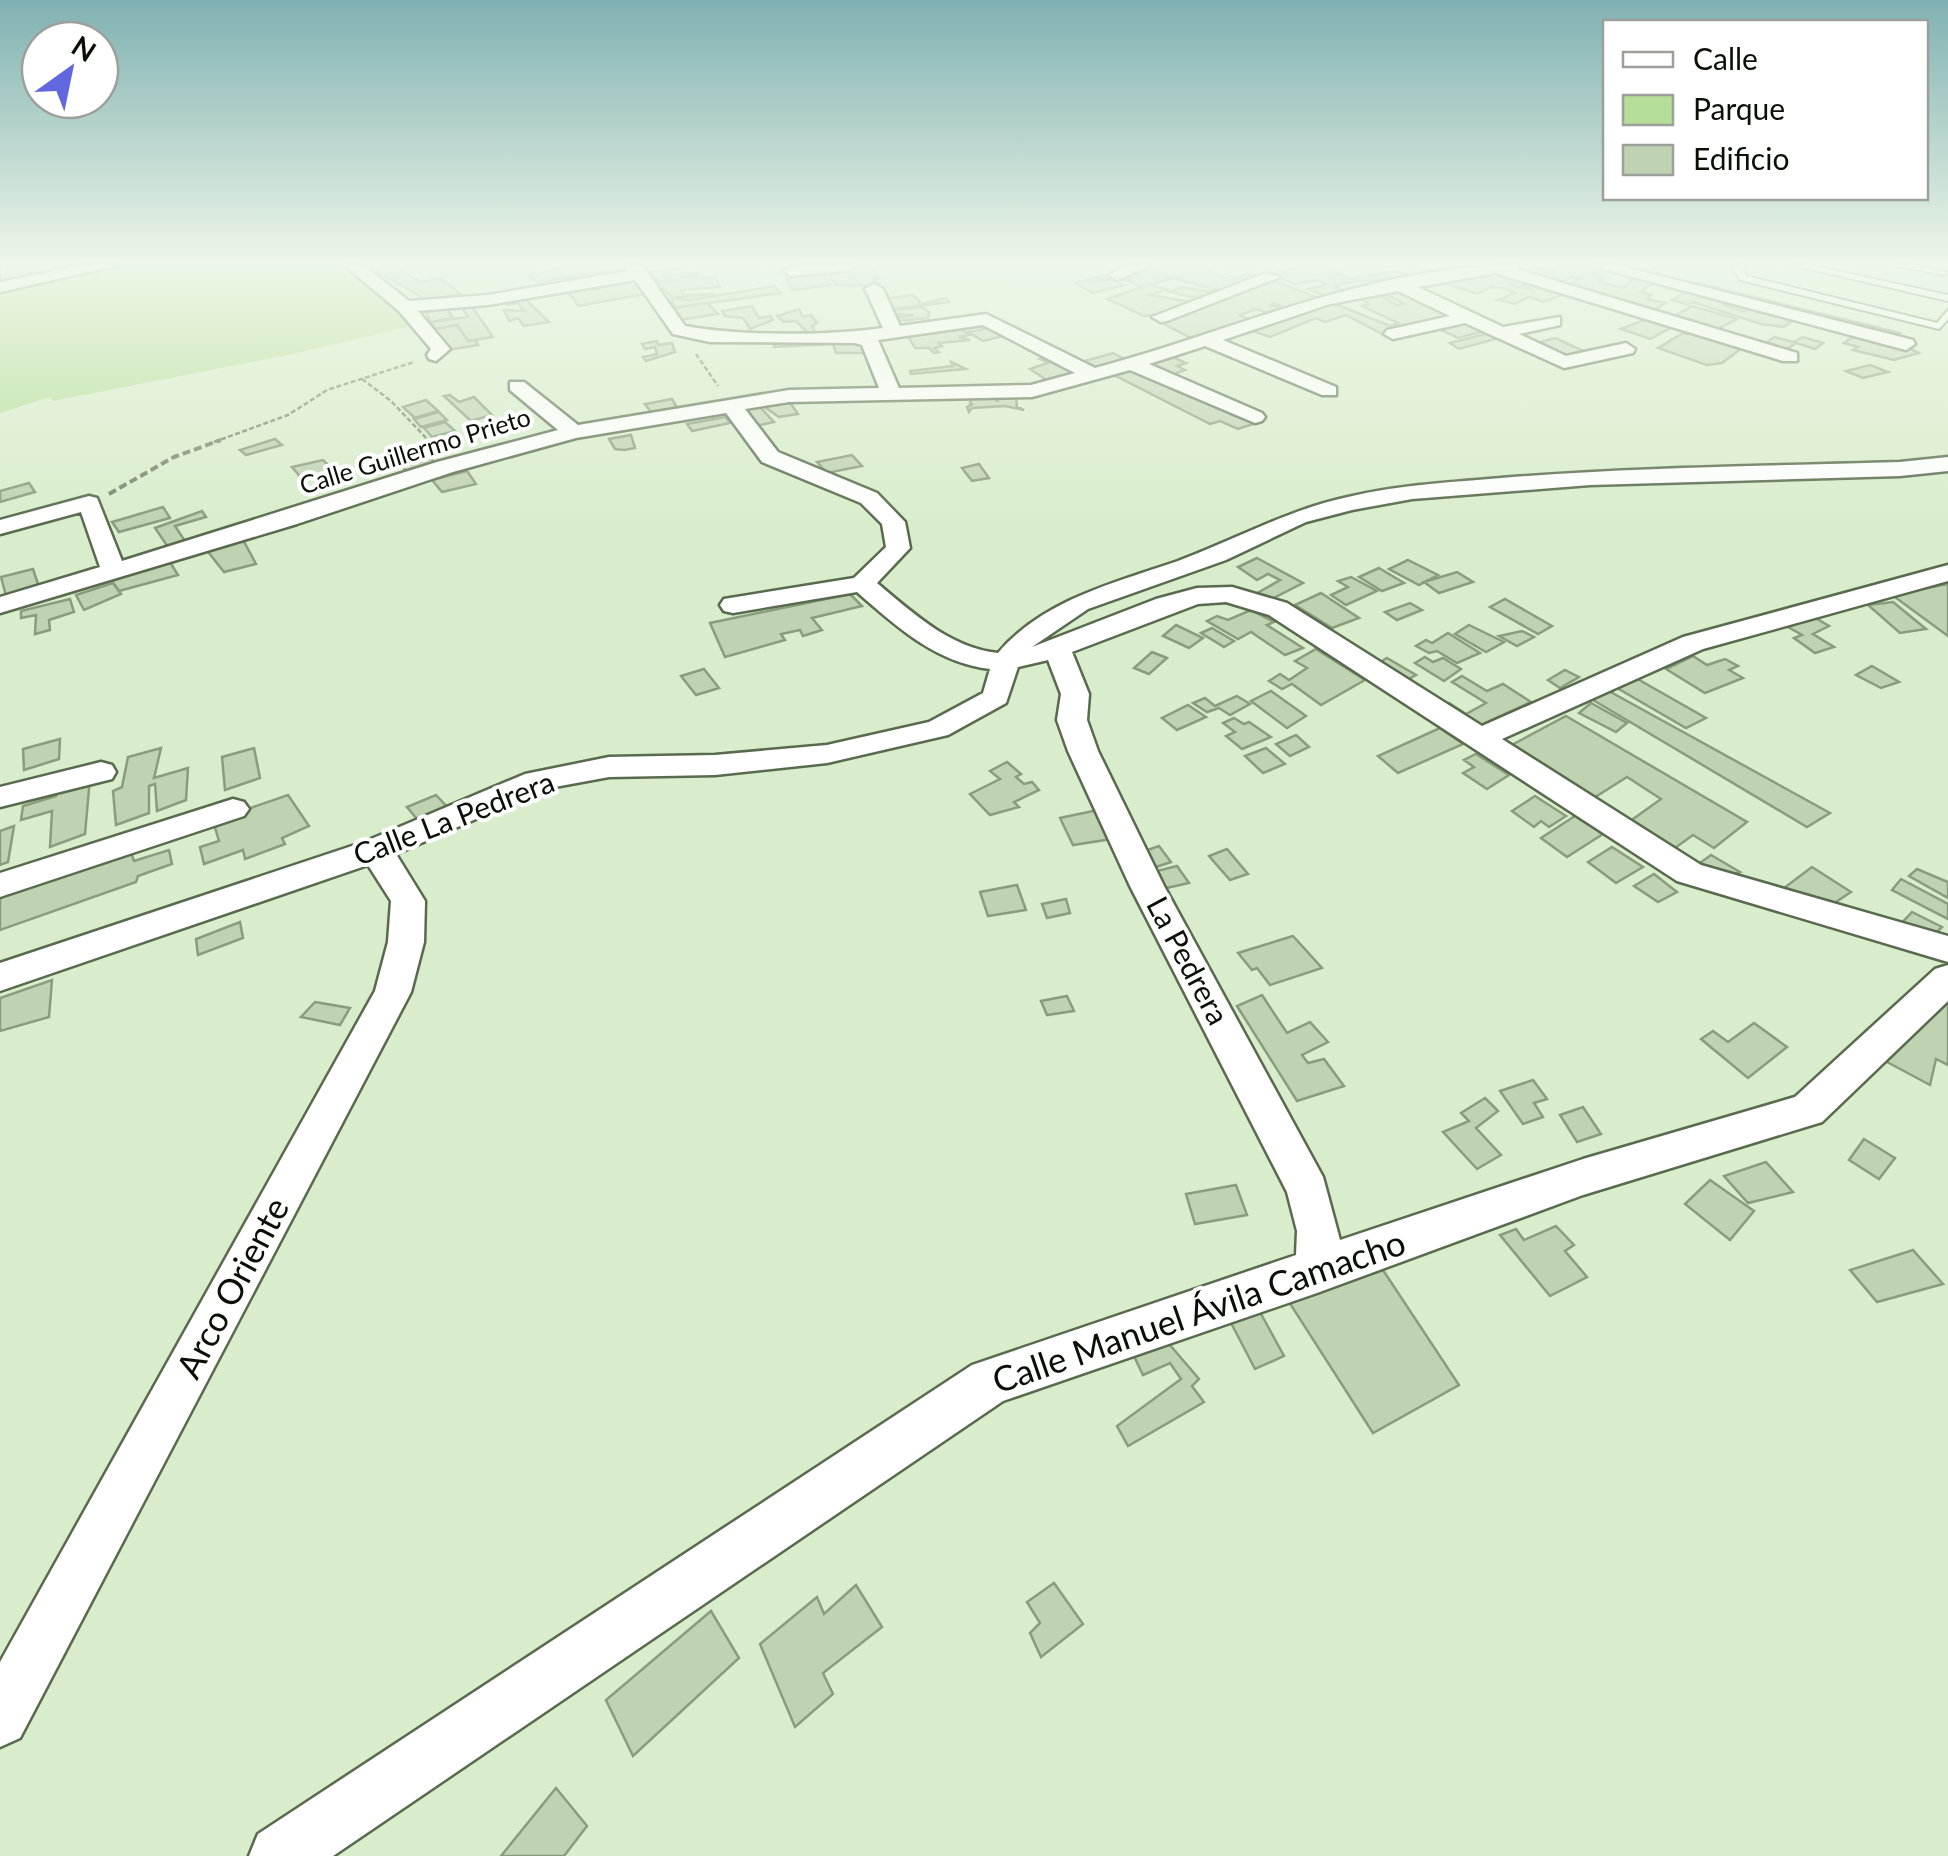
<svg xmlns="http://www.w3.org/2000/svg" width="1948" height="1856" viewBox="0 0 1948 1856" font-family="Lato,sans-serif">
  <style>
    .green { fill: #b5de98 }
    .building { fill: #bfd2b2; stroke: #899c7d; stroke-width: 2.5 }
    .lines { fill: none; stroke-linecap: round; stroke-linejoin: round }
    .service-casing { stroke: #596a4e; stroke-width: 4 }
    .minor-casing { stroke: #596a4e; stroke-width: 5 }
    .path-far1 { stroke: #76846e; stroke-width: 2.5; stroke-dasharray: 5 2.5; stroke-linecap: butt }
    .path { stroke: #76846e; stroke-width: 4; stroke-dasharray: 8 4; stroke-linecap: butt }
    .service { fill: #fff; fill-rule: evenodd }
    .minor { fill: #fff; fill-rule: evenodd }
    .labels { text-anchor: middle; stroke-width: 8; stroke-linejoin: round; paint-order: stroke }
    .far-street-label { font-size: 25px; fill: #0a1006; stroke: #fff }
    .street-label { font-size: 30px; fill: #0a1006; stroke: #fff }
    .near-street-label { font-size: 35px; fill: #0a1006; stroke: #fff }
  </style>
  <rect width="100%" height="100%" fill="#d9edcc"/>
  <!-- green -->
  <polygon class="green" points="121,265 342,265 416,325 293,354 53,401 50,397 0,413 0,291"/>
  <!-- building -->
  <g class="building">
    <polygon points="0,265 76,265 0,281"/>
    <polygon points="394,265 420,282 441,278 461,295 428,301 375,270"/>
    <polygon points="566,265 619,265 621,269 538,282 529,277"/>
    <polygon points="1151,265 1221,265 1208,271 1232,281 1248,273 1260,277 1249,283 1243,281 1239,283 1244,285 1226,293 1164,275 1170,279 1150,285 1173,291 1182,287 1223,294 1190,297 1164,290 1150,295 1197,303 1162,315 1144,316 1107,299 1142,287 1126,280 1138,276 1132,274 1141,270 1157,272 1145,268"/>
    <polygon points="1307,265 1330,265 1337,269 1331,270 1350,279 1397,271 1421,280 1397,285 1384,279 1352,282 1334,286 1348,292 1326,296 1308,289 1326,285 1317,280 1295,284 1271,274"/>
    <polygon points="1532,265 1550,270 1545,272 1549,274 1556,270 1541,266 1576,265 1597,271 1591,275 1604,278 1599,282 1623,288 1635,278 1653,282 1641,292 1652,295 1646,299 1665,303 1652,312 1565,287 1580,279 1571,277 1557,285 1519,272"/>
    <polygon points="870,266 880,279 874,280 880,286 836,285 826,271"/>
    <polygon points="677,268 681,272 699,274 680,277 716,278 720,287 681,290 683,295 714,294 672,298 659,283 679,280 658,282 652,272"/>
    <polygon points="821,272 831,285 793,290 785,276"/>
    <polygon points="1492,272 1521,281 1510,285 1534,290 1521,286 1528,283 1564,294 1544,302 1529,297 1515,304 1498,300 1515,293 1503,288 1491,287 1477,294 1442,282"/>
    <polygon points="1105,275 1110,277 1090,283 1112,279 1124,285 1093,293 1075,283"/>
    <polygon points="632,280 645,294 579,306 566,290 593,286 596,289"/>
    <polygon points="1275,281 1318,298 1285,308 1273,303 1270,305 1281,309 1268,313 1256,309 1240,315 1249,319 1191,338 1158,321"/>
    <polygon points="1697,283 1900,333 1894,339 1694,286"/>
    <polygon points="775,286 781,293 674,308 672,298 689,300"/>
    <polygon points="1398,291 1455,317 1382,334 1346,315 1325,322 1316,318 1270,337 1249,330 1318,303 1338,305 1390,326 1398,323 1362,306 1369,304 1359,298 1380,295 1397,305 1405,304 1384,294"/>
    <polygon points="1687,291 1729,302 1724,305 1744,311 1750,308 1794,319 1784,327 1761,324 1693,302 1688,305 1672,300"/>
    <polygon points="913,295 920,302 918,305 946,298 949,302 888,310 882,299"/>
    <polygon points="522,296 549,322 524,326 518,318 509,321 504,310 524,311 518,303 507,305 503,300"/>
    <polygon points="707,303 718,314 679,320 674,308"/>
    <polygon points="470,304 493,337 468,341 457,325 435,329 431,322 468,317 461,306"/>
    <polygon points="752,306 759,318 770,316 773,320 750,329 743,318 725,316 722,311"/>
    <polygon points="1692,306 1737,319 1714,331 1671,318"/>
    <polygon points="922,307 929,312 928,318 897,321 894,318 914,315 892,314 888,310"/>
    <polygon points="447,308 453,318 431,322 425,311"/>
    <polygon points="799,309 803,317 811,315 817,323 812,326 816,333 808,333 796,321 784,322 777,316"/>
    <polygon points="1649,318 1674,326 1650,339 1621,329"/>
    <polygon points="1462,320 1485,331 1458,338 1435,327"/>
    <polygon points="457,325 468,341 476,340 478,345 448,350 435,329"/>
    <polygon points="957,325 969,335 959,337 970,340 939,343 942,346 934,348 939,352 934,353 929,348 915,348 907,334"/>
    <polygon points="994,327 1007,335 983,341 968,332"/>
    <polygon points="1489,333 1499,338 1459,349 1450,343"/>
    <polygon points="1683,333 1710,337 1742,348 1722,363 1707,365 1658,348"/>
    <polygon points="1855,335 1913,350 1919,353 1894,360 1853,350 1858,347 1844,343"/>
    <polygon points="1774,337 1794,342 1803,337 1823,343 1815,349 1796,343 1783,352 1762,346"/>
    <polygon points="1555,338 1586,352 1568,356 1540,342"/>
    <polygon points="776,339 863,343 867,353 836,353 833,344 774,347"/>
    <polygon points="657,341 658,345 672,343 675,352 646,361 643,357 657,354 655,347 645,349 642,344"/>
    <polygon points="1113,353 1127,360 1091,372 1074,364"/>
    <polygon points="1168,355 1186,363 1177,366 1185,370 1169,376 1142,366"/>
    <polygon points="1050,356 1085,375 1051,383 1030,369 1048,363 1040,359"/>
    <polygon points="951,362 966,369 911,374 910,371 953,366"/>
    <polygon points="1870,365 1888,372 1863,378 1846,371"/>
    <polygon points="1132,367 1235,416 1241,414 1253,424 1238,429 1220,421 1210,424 1112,374"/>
    <polygon points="450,395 459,402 474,397 492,415 471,421 444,396"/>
    <polygon points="1016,395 1017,407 1024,410 1005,406 972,408 969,412 967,407 973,404 970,404 971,397 994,397 998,402 997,397"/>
    <polygon points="672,399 679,411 654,416 645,404"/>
    <polygon points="426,400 438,411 415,418 403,407"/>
    <polygon points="783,403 791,404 798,414 779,417 763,406"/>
    <polygon points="760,407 774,422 751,427 739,410"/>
    <polygon points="439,412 447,420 421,427 414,419"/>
    <polygon points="726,417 730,423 692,431 687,424"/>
    <polygon points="445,422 455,431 432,437 424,428"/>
    <polygon points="631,435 635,448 624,450 615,449 609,439"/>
    <polygon points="275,439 282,445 246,455 240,450"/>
    <polygon points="420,450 436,463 409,473 393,458"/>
    <polygon points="852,455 862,466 827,473 817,462"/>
    <polygon points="323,460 333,470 303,480 292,467"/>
    <polygon points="979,464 989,478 972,481 962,468"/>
    <polygon points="467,471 476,484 442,492 432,480"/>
    <polygon points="29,483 35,492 0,502 0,491"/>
    <polygon points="163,507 170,518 119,532 112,522"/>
    <polygon points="202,511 206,517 175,526 185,541 168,547 155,528"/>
    <polygon points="242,538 256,564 224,572 205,548"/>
    <polygon points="1257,558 1303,583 1266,602 1254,595 1280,580 1268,574 1257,580 1238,567"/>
    <polygon points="168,559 178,575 119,591 109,577"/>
    <polygon points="1408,560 1438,575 1419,585 1389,569"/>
    <polygon points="1379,568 1404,583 1382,591 1359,577"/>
    <polygon points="33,569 40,590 7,600 1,577"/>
    <polygon points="1457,572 1473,582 1439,593 1424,582"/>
    <polygon points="1351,577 1377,591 1346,605 1331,595 1348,587 1338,581"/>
    <polygon points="113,583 121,594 84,610 76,595"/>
    <polygon points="1948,584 1948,636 1892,595"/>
    <polygon points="1321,593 1359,618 1332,628 1295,605"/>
    <polygon points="850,594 862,606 812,618 822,630 803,636 800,630 781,634 785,640 725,657 710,623"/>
    <polygon points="70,599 74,612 49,620 50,630 35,634 36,615 21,618 21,611"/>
    <polygon points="1505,599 1552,626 1538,634 1490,607"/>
    <polygon points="1893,602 1926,629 1900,633 1868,605"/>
    <polygon points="1410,603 1422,610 1397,620 1385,612"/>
    <polygon points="1251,610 1274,622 1267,625 1303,648 1285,655 1251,632 1238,639 1207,621 1217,616 1228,620"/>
    <polygon points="1812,616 1829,626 1813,634 1834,647 1815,653 1794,638 1802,635 1788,627"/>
    <polygon points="1176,625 1203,638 1189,648 1163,636"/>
    <polygon points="1469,625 1504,642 1486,652 1455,634"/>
    <polygon points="1212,628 1234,641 1224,647 1201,633"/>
    <polygon points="1522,631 1534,637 1517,646 1499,636"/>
    <polygon points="1448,633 1480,653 1457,663 1437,651 1429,653 1416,646 1426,640 1432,643"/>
    <polygon points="1316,649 1365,680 1321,705 1292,684 1282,689 1269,681 1280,674 1289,680 1307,668 1295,661"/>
    <polygon points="1152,652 1167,658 1149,674 1134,668"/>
    <polygon points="1693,656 1707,665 1725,659 1738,666 1729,670 1743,678 1705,693 1666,669"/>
    <polygon points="1425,657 1433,662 1443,658 1461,669 1444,681 1415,663"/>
    <polygon points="1387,658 1416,675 1403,682 1377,664"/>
    <polygon points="1872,666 1899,682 1881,688 1856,675"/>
    <polygon points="704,669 719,688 696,695 681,676"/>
    <polygon points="1565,670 1579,677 1560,688 1548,680"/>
    <polygon points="1462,676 1487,691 1503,684 1531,702 1472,729 1439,709 1449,703 1466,714 1486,703 1452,682"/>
    <polygon points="1634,677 1706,718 1686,728 1617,688"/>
    <polygon points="1607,690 1830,813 1807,827 1593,700"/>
    <polygon points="1271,691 1306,716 1287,728 1251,701"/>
    <polygon points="1237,696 1250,704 1230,715 1219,708 1207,712 1193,703 1205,698 1215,706"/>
    <polygon points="1591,703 1627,723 1616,732 1579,713"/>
    <polygon points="1188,705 1206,717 1177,730 1162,718"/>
    <polygon points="1566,716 1747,822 1714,848 1693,835 1668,853 1626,824 1661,799 1627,777 1589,801 1508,747"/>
    <polygon points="1234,718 1244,724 1249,722 1271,737 1242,749 1226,736 1235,732 1223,723"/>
    <polygon points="1440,728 1463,744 1398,773 1378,756"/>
    <polygon points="1296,735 1309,747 1290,756 1276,744"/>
    <polygon points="60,739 59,759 24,770 23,749"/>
    <polygon points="161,748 154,778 188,768 186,800 157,811 155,784 149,786 149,813 116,825 113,791 122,787 128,757"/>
    <polygon points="254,748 260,778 225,790 222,757"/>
    <polygon points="1266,748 1285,764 1263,773 1245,756"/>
    <polygon points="1476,754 1509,775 1487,789 1463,773 1474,767 1464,760"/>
    <polygon points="1007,762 1021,774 1016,777 1024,784 1032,782 1039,790 1014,802 1019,807 990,815 970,794 1000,779 990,771"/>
    <polygon points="90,778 85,834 50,847 52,811 21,820 23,806 56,796 58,786"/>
    <polygon points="288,795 309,826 282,838 285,844 245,859 243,850 204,864 200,847 219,841 213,821"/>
    <polygon points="436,795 452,812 422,825 407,807"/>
    <polygon points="1535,796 1566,816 1549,827 1541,821 1534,827 1512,811"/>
    <polygon points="1098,810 1112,839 1073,845 1060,818"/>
    <polygon points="1575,816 1603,834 1567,857 1541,838"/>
    <polygon points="14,826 8,862 0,865 0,831"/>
    <polygon points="1159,846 1171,862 1156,867 1145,851"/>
    <polygon points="1612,847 1643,867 1616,883 1588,862"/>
    <polygon points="1227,849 1248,874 1230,880 1209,856"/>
    <polygon points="130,850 134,861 169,850 172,864 138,876 136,882 0,930 0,892"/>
    <polygon points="1711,855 1740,872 1720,880 1693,868"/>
    <polygon points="1177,866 1189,883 1162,889 1153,872"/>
    <polygon points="1812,867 1851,892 1824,910 1772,897"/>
    <polygon points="1917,869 1948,882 1948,898 1909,876"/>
    <polygon points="1654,874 1677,892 1658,902 1634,886"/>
    <polygon points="1901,879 1948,904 1948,919 1892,890"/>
    <polygon points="1017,885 1026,910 988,916 980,892"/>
    <polygon points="1066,899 1070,913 1047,918 1042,904"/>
    <polygon points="1912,912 1942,927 1927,942 1898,927"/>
    <polygon points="240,922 243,938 198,955 196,939"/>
    <polygon points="1293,936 1322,968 1270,985 1257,968 1252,970 1238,953"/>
    <polygon points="52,980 49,1017 0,1031 0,998"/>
    <polygon points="1262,995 1287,1033 1310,1022 1328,1042 1302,1055 1308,1063 1324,1059 1344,1086 1297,1101 1237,1006"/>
    <polygon points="1067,996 1074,1011 1047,1015 1041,1001"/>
    <polygon points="1948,996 1948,1065 1936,1059 1930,1085 1887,1062 1894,1038"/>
    <polygon points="315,1002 350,1008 340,1025 301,1017"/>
    <polygon points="1754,1023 1787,1047 1748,1078 1701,1039 1713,1031 1728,1042"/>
    <polygon points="1533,1080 1547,1099 1534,1103 1543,1117 1523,1124 1500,1091"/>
    <polygon points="1485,1098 1498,1111 1476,1128 1501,1155 1477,1169 1443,1132 1469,1121 1461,1113"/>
    <polygon points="1583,1107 1601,1134 1577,1142 1560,1115"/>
    <polygon points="1864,1139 1895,1158 1879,1179 1849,1160"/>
    <polygon points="1766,1162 1793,1192 1748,1203 1724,1176"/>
    <polygon points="1710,1180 1754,1211 1730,1240 1685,1204"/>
    <polygon points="1236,1185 1247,1215 1195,1224 1186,1194"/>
    <polygon points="1556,1226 1574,1245 1565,1251 1587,1277 1550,1296 1500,1235 1516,1229 1524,1240"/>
    <polygon points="1913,1250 1943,1284 1877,1302 1850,1270"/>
    <polygon points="1383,1270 1459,1385 1373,1433 1289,1302"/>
    <polygon points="1260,1312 1284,1356 1255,1369 1231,1323"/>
    <polygon points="1164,1338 1199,1379 1192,1386 1204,1402 1128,1446 1117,1426 1181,1379 1170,1363 1143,1375 1132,1352"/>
    <polygon points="1054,1583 1083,1624 1041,1657 1030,1633 1040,1623 1027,1602"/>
    <polygon points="856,1585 882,1627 823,1673 833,1694 795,1727 760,1644 817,1597 824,1614"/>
    <polygon points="711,1611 739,1658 633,1756 606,1700"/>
    <polygon points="556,1788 587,1826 564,1856 501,1856"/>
  </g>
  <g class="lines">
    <defs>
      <g id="service">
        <polygon points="1736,265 1745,265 1742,269 1746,276 1937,323 1948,310 1948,319 1939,329 1740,280 1734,269"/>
        <polygon points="1792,265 1809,265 1948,295 1948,301"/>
        <polygon points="1894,265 1915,265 1948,273 1944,275"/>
      </g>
      <g id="minor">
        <polygon points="84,265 119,265 0,292 0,282"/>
        <path d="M 344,265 L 363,265 L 409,301 L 488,295 L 629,271 L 625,265 L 642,265 L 685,326 C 740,336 827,336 883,328 L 865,289 L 874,284 L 883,289 L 900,326 L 986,314 L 1095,368 C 1236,330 1372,265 1521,265 L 1516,269 L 1797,353 L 1797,361 L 1783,361 L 1495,273 L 1418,287 L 1503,327 L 1560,317 L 1560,325 L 1519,334 L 1566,356 L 1626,343 L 1635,349 L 1633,353 L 1564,368 L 1465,323 L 1393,339 L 1384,334 L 1387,330 L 1450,316 L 1398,291 L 1330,304 L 1223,340 L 1336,387 L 1336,395 L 1322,395 L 1205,346 L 1149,364 L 1262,413 L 1265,417 L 1262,421 L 1255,423 L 1130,370 L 1032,397 L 789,402 L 745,409 L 778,452 L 877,493 L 905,522 L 910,548 L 877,583 C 913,613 950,648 998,653 C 1043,600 1114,583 1178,561 C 1235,540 1287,510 1348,497 C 1402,484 1458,482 1513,477 C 1642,467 1771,466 1900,462 L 1948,457 L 1948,471 L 1900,476 L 1590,485 L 1412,499 L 1352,510 L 1306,522 L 1226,560 L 1088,609 L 1032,647 L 1156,599 L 1197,588 L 1232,587 L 1287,603 L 1482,726 L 1683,637 L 1948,565 L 1948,581 L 1703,649 L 1502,739 L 1701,865 L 1948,936 L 1948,962 L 1677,881 L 1269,615 L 1226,602 L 1198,604 L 1072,652 L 1089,694 L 1087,720 L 1098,751 L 1164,886 L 1323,1177 L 1340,1240 L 1583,1159 L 1795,1097 L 1935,969 L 1948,965 L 1948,1001 L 1822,1122 L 1583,1195 L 1317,1293 L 1003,1401 L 333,1856 L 249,1856 L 258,1834 L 972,1365 L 1296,1255 L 1297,1231 L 1287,1192 L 1130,886 L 1068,751 L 1057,720 L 1061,694 L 1048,660 L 1018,667 L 1006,703 L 948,735 L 827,763 L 715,775 L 609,777 L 544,789 L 396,854 L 425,901 L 424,942 L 411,992 L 20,1738 L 0,1747 L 0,1662 L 375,991 L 388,942 L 391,901 L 368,865 L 0,991 L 0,963 L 364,842 L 525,774 L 609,757 L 715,755 L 827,745 L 929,722 L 983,693 L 990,669 C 936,663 896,626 857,592 L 733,613 L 724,611 L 720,605 L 724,599 L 854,578 L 886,547 L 882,524 L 861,503 L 762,462 L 726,413 L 576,438 L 453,472 L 297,524 L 0,613 L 0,597 L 100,567 L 81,512 L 0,534 L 0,520 L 89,496 L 97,498 L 122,561 L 437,462 L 558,430 L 510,390 L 510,382 L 524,382 L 578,425 L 789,390 L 879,388 L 862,345 L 855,343 L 710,342 L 673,334 L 635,280 L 488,305 L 418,311 L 450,349 L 436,361 L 429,359 L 427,355 L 431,349 L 399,311 ZM 983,325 L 1075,373 L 1031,385 L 899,388 L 878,340 Z"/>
        <polygon points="797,265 858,265 850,270 791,276 783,271"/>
        <polygon points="1127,265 1151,265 1117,280 1109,275"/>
        <polygon points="1588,265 1617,265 1913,340 1915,344 1906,350"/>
        <polygon points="1266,273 1280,277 1167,321 1161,322 1152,317"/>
        <polygon points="101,762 112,765 116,772 112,779 0,807 0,787"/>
        <polygon points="233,799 244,802 249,809 244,816 0,897 0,873"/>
      </g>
    </defs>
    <!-- service casing -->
    <use href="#service" class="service-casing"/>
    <!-- minor casing -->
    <use href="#minor" class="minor-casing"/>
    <!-- path-far1 -->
    <g class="path-far1">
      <polyline points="696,354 718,386"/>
      <polyline points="362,379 391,401 430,442"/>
      <polyline points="430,441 457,439"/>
      <polyline points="214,442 288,415 327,390 414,362"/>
    </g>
    <!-- path -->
    <g class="path">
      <polyline points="428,440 431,443"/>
      <polyline points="430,441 445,440"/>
      <polyline points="109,494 174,457 221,440"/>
    </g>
    <!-- service -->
    <use href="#service" class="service"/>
    <!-- minor -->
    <use href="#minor" class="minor"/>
  </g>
  <!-- sky -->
  <linearGradient id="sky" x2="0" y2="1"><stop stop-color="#7fb1b2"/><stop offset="0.5" stop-color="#eef7e8"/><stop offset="1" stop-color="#eef7e8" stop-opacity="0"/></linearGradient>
  <rect width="1948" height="525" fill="url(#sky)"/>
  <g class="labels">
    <!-- far-street labels -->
    <g class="far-street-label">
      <text transform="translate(415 451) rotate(-17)" y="9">Calle Guillermo Prieto</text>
    </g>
    <!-- street labels -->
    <g class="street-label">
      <text transform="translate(454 819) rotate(-21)" y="10">Calle La Pedrera</text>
      <text transform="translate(1187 961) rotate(62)" y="10">La Pedrera</text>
    </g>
    <!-- near-street labels -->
    <g class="near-street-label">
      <text transform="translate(233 1288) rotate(-62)" y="12">Arco Oriente</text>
      <text transform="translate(1199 1312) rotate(-19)" y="12">Calle Manuel Ávila Camacho</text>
    </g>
  </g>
  <!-- legend -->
  <rect x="1603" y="20" width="325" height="180" fill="#ffffff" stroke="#9d9f9b" stroke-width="2.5"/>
  <rect x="1623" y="52" width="50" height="15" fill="#ffffff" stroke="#9d9f9b" stroke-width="2.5"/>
  <text x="1693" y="70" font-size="30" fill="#0a1006">Calle</text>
  <rect x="1623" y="95" width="50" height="30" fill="#b5de98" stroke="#9d9f9b" stroke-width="2.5"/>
  <text x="1693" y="120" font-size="30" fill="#0a1006">Parque</text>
  <rect x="1623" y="145" width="50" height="30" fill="#bfd2b2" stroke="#9d9f9b" stroke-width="2.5"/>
  <text x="1693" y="170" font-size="30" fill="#0a1006">Edificio</text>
  <!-- north arrow -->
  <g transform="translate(70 70) rotate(33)"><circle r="48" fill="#ffffff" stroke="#9d9f9b" stroke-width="2.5"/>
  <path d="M0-8L18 38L0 25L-18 38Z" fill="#6067df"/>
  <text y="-15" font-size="28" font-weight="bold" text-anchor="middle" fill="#0a1006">N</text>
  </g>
</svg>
